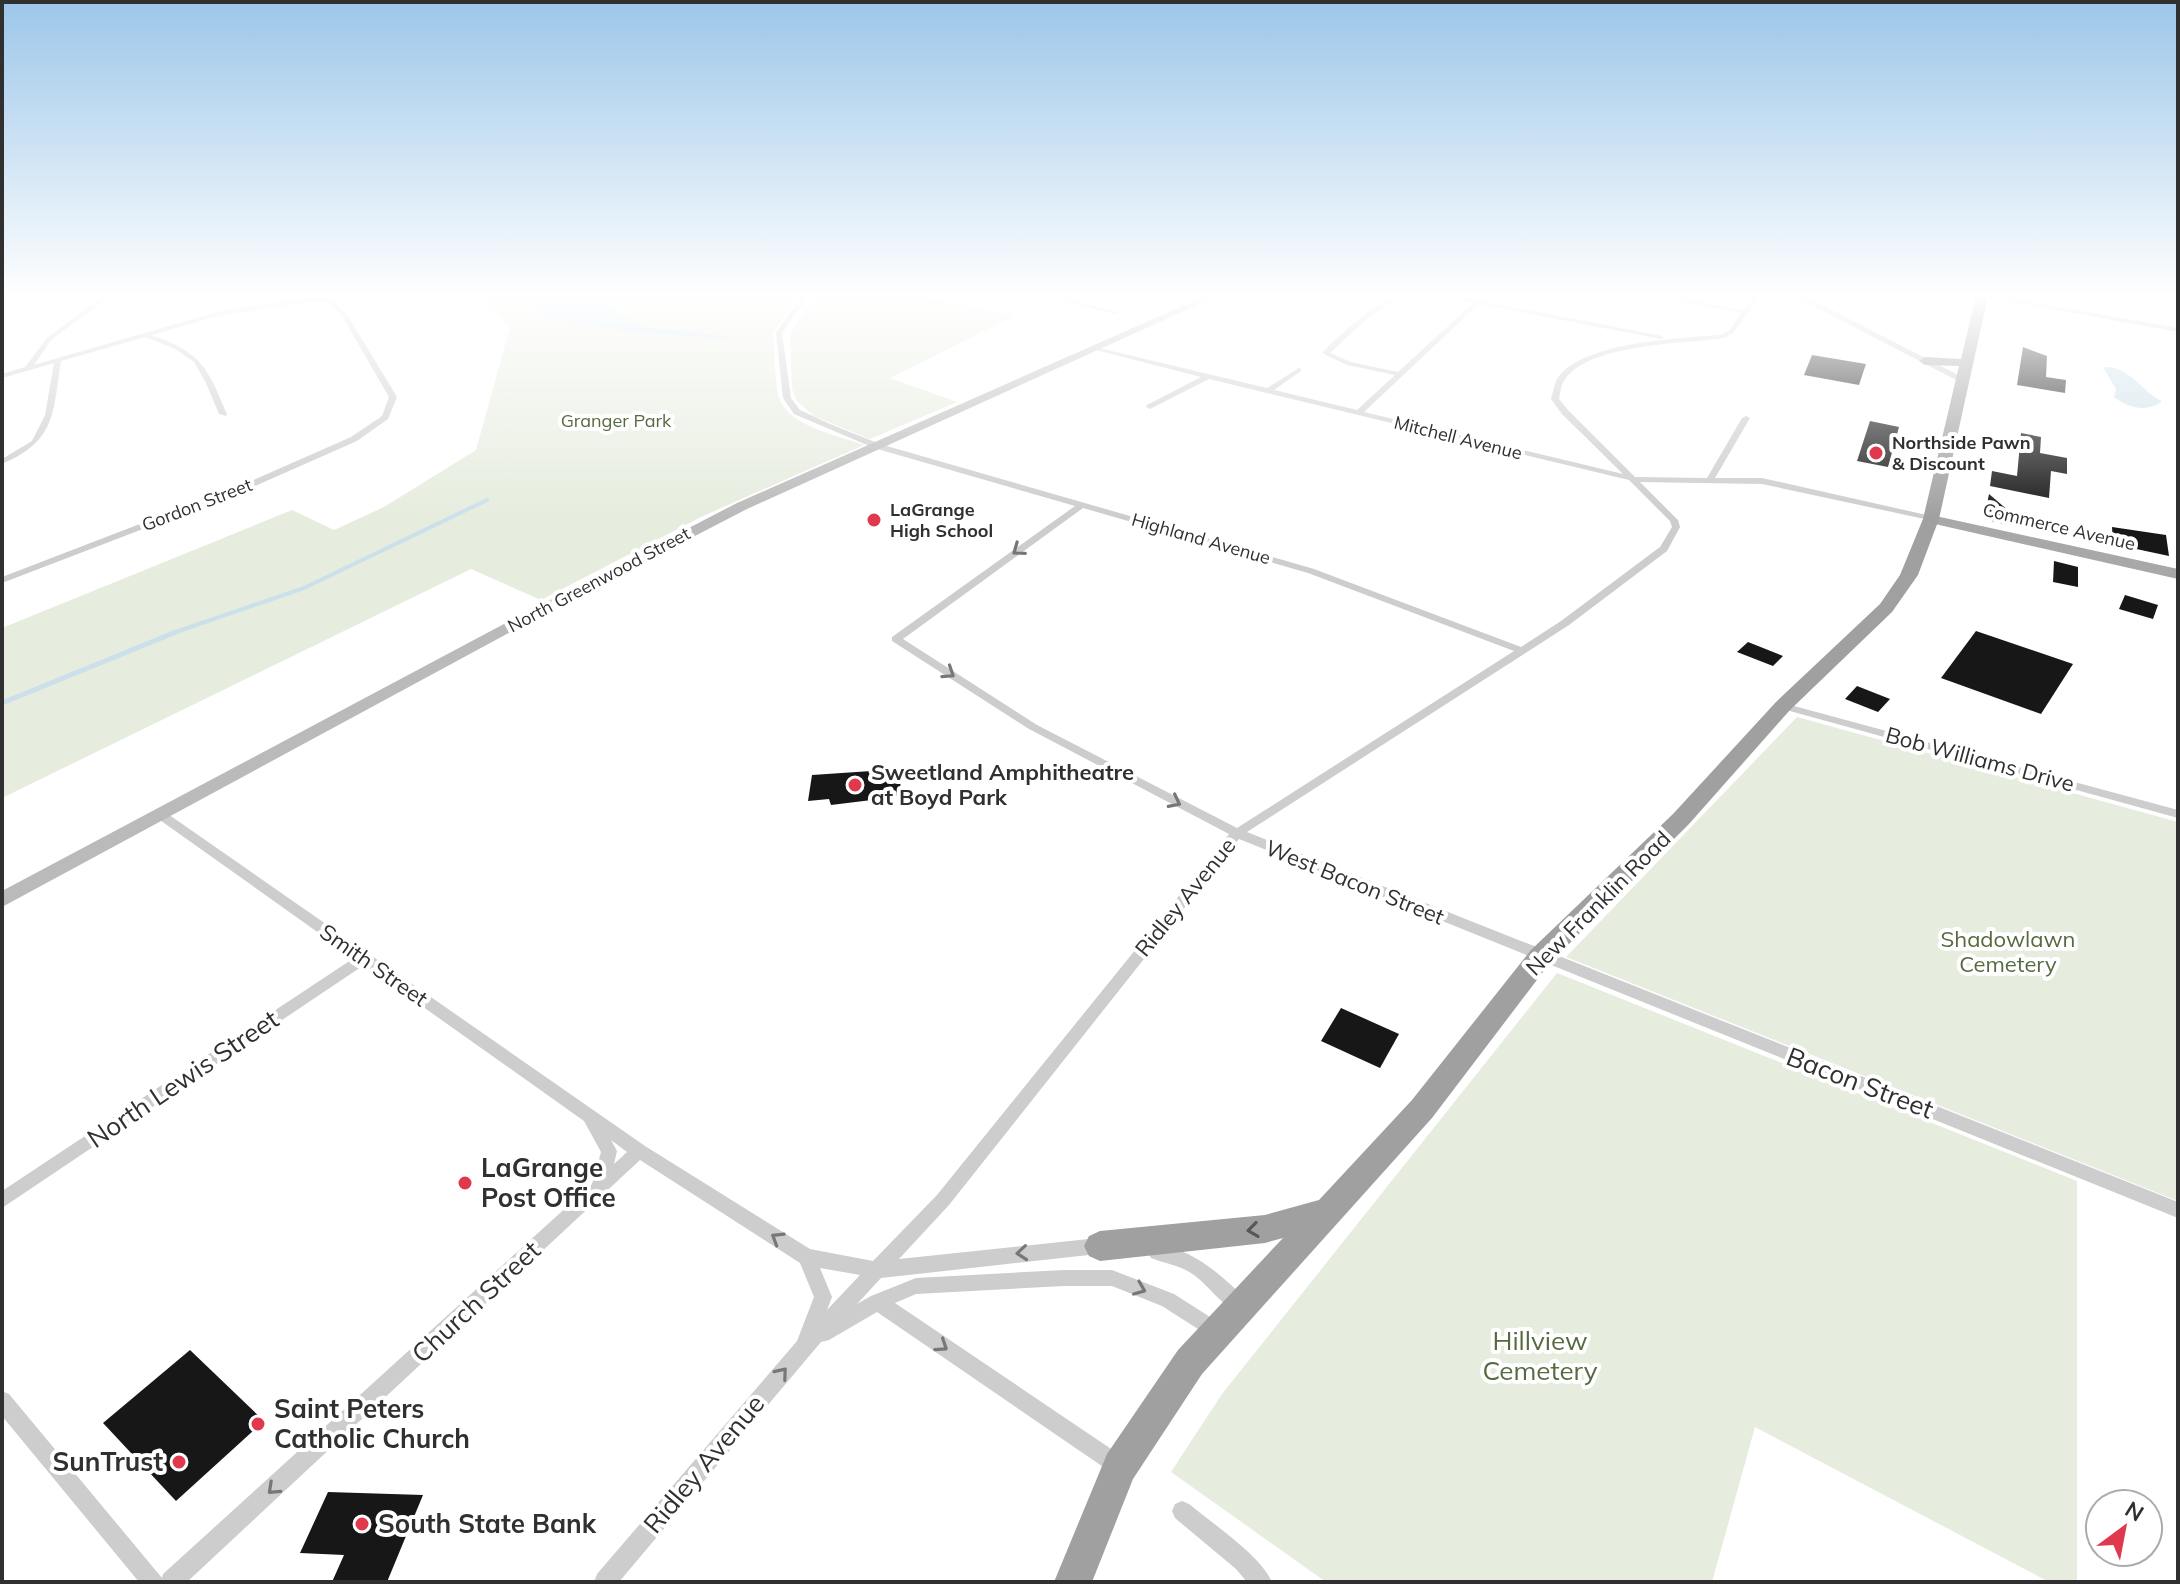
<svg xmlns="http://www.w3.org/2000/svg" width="2180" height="1584" viewBox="0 0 2180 1584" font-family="Mulish,sans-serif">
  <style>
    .green { fill: #e6ecde }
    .water { fill: #cbe0eb }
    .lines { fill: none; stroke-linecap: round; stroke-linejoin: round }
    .stream-far1 { stroke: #cbe0eb; stroke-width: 4 }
    .stream { stroke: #cbe0eb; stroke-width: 5 }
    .building { fill: #171717 }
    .minor { fill: #cdcdcd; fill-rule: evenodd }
    .tertiary { fill: #cdcdcd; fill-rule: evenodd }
    .secondary { fill: #bababa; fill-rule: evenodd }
    .primary { fill: #a8a8a8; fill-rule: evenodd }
    .trunk { fill: #a0a0a0; fill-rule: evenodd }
    .oneway { stroke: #777 }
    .oneway2 { stroke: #575757 }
    .poi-dot { fill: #e0394d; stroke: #fff; stroke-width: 3 }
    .labels { text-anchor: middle; stroke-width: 8; stroke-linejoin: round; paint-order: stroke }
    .far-park-label { font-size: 18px; fill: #556a3e; stroke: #fff }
    .far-street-label { font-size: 18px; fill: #303030; stroke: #fff }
    .far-poi-label { font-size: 18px; font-weight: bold; fill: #303030; stroke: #fff; text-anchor: start }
    .street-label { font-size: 22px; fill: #303030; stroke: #fff }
    .poi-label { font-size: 22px; font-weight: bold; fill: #303030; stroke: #fff; text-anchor: start }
    .park-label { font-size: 22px; fill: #556a3e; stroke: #fff }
    .near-street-label { font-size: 26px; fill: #303030; stroke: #fff }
    .near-poi-label { font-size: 26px; font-weight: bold; fill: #303030; stroke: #fff; text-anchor: start }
    .near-park-label { font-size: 26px; fill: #556a3e; stroke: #fff }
  </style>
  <rect width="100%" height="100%" fill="#fff"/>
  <!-- green -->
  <g class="green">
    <path d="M 481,296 L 798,296 L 773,333 C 775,349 774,388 781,402 C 793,427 839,436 864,445 L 703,516 L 541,600 L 471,569 L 2,798 L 2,628 L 292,510 L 334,530 L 384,507 L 476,450 L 510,327 Z"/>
    <polygon points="813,296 923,296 1014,316 890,378 957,402 870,439 814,416 797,401 792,389 790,335"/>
    <polygon points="1797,717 2178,822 2178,1201 1566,957"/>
    <polygon points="1557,973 2077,1181 2077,1582 2049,1582 1755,1427 1712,1582 1326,1582 1171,1472 1222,1394"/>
  </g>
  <!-- water -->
  <g class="water">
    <polygon points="521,296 595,296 643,327 728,336 725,339 632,332 555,321"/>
    <path d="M 2103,367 C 2129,365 2141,391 2162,401 C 2148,413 2128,408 2114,397 L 2116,389 Z"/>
  </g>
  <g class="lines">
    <!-- stream-far1 -->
    <polyline class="stream-far1" points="170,634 304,588 487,500"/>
    <!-- stream -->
    <polyline class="stream" points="2,703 176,632"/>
  </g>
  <!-- building -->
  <g class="building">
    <polygon points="2023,347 2047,356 2046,377 2066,380 2065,393 2017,385"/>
    <polygon points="1812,355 1866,364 1859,385 1804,375"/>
    <polygon points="1870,421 1899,427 1888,467 1857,461"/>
    <polygon points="2021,433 2041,437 2040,453 2067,458 2067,474 2051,471 2049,498 1990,486 1992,471 2017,476"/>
    <polygon points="1989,494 2010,512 2008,525 1984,519"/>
    <polygon points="2112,527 2166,535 2169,556 2113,544"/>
    <polygon points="2054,561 2078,567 2078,587 2053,582"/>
    <polygon points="2125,595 2158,605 2153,619 2119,609"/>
    <polygon points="1976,631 2073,664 2041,714 1941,678"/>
    <polygon points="1748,642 1783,656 1773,666 1737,652"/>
    <polygon points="1857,686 1890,699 1878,712 1845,699"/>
    <polygon points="901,769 900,796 880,796 880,799 831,805 829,799 808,801 812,775"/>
    <polygon points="1341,1008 1399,1034 1380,1068 1321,1041"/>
    <polygon points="190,1350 264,1421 176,1501 103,1423"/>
    <polygon points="328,1492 423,1495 387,1582 332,1582 344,1555 300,1553"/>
  </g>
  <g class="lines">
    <!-- minor -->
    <g class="minor">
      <path d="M 103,296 L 110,296 L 51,340 L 34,365 L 220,311 L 317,297 L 334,301 L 348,316 L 397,397 L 388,419 L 357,441 L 255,486 L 2,583 L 2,577 L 249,482 L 351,437 L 382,416 L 389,397 L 343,318 L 330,303 L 317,301 L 221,315 L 152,335 C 202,353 207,367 227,414 L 226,416 L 219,414 L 205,381 L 194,362 L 175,349 L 145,337 L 61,361 C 53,413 56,441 2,464 L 2,459 L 32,441 L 45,415 L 54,363 L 2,378 L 2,374 L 25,367 L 47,338 Z"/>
      <path d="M 802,296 L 808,296 L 782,333 L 791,398 L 800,410 L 830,424 L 880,444 L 1314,569 L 1521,647 L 1561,621 L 1660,547 L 1672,527 L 1670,521 L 1629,480 L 1209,379 L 1150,409 L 1146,407 L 1147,405 L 1201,377 L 1092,349 L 1095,347 L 1267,388 L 1299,368 L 1301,369 L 1301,371 L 1274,390 L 1357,410 L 1395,375 L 1347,365 L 1322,353 C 1336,338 1381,296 1400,296 L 1369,317 L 1330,353 L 1351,362 L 1398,372 L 1473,303 L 1441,296 L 1455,296 L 1663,336 L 1663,338 L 1661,339 L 1479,304 L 1364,412 L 1623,474 L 1562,414 L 1551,399 C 1553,393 1554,386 1556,381 C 1577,342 1681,338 1720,335 L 1729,331 L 1741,313 L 1652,296 L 1667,296 L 1744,310 L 1754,296 L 1760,296 L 1733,333 L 1724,338 C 1685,344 1587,343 1564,381 C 1561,385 1560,394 1559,399 L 1568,410 L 1635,477 L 1707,478 L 1742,418 L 1746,416 L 1750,418 L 1715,478 L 1762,478 L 1931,516 L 1934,517 L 1934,521 L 1762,484 L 1640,482 L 1678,520 L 1680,527 L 1667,551 L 1569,625 L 1247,832 L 2178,1202 L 2178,1218 L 1239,839 L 949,1205 L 899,1259 L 1098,1238 L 1104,1240 L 1107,1246 L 1104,1252 L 1098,1254 L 881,1278 L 857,1304 L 871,1296 L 916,1278 L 1064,1270 L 1112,1270 L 1174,1294 L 1221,1324 L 1224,1330 L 1221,1336 L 1215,1339 L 1209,1336 L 1162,1306 L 1112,1286 L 1064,1286 L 916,1294 L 895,1303 L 1126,1459 L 1129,1466 L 1126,1473 L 1119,1476 L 1112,1473 L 877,1312 L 829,1340 L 821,1342 L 619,1582 L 594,1582 L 597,1574 L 797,1341 L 814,1297 L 800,1263 L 640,1160 L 187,1582 L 139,1582 L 2,1416 L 2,1391 L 9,1394 L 162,1578 L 163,1574 L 592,1184 L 601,1152 L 584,1121 L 364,965 L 2,1208 L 2,1191 L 354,958 L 157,818 L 155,815 L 157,812 L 165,812 L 645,1146 L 810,1249 L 873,1261 L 937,1195 L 1229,834 L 1029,729 L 892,641 L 892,637 L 1075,506 L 874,448 L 794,414 L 783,398 L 776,333 ZM 1083,508 L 1308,573 L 1514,651 L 1237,828 L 1037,725 L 903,639 ZM 611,1140 L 627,1152 L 614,1164 L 617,1151 ZM 820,1268 L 860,1275 L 827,1310 L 832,1297 Z"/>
      <polygon points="1045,296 1057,296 1118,312 1115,314"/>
      <polygon points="1981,296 1996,296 2178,328 2178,332"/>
      <polygon points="1783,703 2178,810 2178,818 1779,708 1778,706"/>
      <path d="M 1157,1244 C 1195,1251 1219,1273 1246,1299 L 1249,1305 L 1246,1311 L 1240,1314 C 1223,1307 1209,1286 1194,1275 C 1180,1265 1166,1264 1151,1258 L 1148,1252 L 1151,1246 Z"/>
      <path d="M 1182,1501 L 1189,1504 C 1212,1523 1261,1556 1272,1582 L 1247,1582 L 1236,1569 L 1175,1518 L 1172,1511 L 1175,1504 Z"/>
    </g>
    <!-- tertiary -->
    <polygon class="tertiary" points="1794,296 1805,296 1968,380 1960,382"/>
    <!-- secondary -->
    <polygon class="secondary" points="1205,296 1217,296 747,509 529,622 2,907 2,891 519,616 737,503"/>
    <!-- primary -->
    <polygon class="primary" points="1931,515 2178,569 2178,579 1926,522 1924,519"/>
    <!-- trunk -->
    <polygon class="trunk" points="1976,296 1988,296 1939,519 1918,575 1892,612 1790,710 1689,824 1549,964 1432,1118 1202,1374 1133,1479 1092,1582 1054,1582 1107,1454 1178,1350 1283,1238 1265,1243 1100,1261 1089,1256 1084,1246 1089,1236 1100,1231 1265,1215 1319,1200 1412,1100 1531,950 1673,814 1776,702 1880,604 1900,575 1923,519 1959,366 1925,365 1919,361 1925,357 1961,359"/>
  </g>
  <!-- one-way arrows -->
  <defs><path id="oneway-chevron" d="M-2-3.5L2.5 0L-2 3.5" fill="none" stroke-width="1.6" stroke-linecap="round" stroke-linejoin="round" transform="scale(2)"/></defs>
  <g class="oneway">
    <use href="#oneway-chevron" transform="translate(1018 550) rotate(144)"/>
    <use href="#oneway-chevron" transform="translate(949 673) rotate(33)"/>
    <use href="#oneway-chevron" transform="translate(1175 802) rotate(27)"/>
    <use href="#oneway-chevron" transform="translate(777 1238) rotate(-148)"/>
    <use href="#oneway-chevron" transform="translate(1022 1253) rotate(175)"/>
    <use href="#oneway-chevron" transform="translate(1140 1289) rotate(22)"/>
    <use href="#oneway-chevron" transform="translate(942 1346) rotate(34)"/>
    <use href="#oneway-chevron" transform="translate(782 1373) rotate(-50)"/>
    <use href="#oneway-chevron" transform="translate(273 1489) rotate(137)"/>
  </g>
  <use class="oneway2" href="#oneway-chevron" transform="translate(1253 1230) rotate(172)"/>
  <!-- sky -->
  <linearGradient id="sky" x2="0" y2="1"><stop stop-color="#9cc6e9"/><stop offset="0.57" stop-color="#fff"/><stop offset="1" stop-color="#fff" stop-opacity="0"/></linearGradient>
  <rect width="2180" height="518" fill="url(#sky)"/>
  <!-- markers -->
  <g class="poi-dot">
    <circle cx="1876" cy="453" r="8"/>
    <circle cx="874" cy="520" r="8"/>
    <circle cx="855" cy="785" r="8"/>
    <circle cx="465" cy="1183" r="8"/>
    <circle cx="258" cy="1424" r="8"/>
    <circle cx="179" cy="1462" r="8"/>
    <circle cx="362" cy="1524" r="8"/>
  </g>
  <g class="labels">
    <!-- far-park labels -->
    <g class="far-park-label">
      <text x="616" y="427">Granger Park</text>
    </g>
    <!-- far-street labels -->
    <g class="far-street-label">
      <text transform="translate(1458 438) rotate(14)" y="6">Mitchell Avenue</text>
      <text transform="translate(197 505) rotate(-21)" y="6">Gordon Street</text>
      <text transform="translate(2059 527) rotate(13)" y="6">Commerce Avenue</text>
      <text transform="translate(1201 539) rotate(16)" y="6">Highland Avenue</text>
      <text transform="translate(599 580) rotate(-28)" y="6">North Greenwood Street</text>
    </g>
    <!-- far-poi labels -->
    <g class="far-poi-label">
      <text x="1892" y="449">Northside Pawn<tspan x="1892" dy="21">&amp; Discount</tspan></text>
      <text x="890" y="516">LaGrange<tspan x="890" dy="21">High School</tspan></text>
    </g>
    <!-- street labels -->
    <g class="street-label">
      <text transform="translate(1980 759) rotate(15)" y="8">Bob Williams Drive</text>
      <text transform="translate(1355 882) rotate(22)" y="8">West Bacon Street</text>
      <text transform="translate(1185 897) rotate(-51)" y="8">Ridley Avenue</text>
      <text transform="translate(1598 903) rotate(-45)" y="8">New Franklin Road</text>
      <text transform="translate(374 965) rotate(35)" y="8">Smith Street</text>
    </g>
    <!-- poi labels -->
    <g class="poi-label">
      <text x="871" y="780">Sweetland Amphitheatre<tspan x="871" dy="25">at Boyd Park</tspan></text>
    </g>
    <!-- park labels -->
    <g class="park-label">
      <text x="2008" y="947">Shadowlawn<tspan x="2008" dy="25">Cemetery</tspan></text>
    </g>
    <!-- near-street labels -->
    <g class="near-street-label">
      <text transform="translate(183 1079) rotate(-34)" y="9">North Lewis Street</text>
      <text transform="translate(1860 1083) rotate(21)" y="9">Bacon Street</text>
      <text transform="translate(476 1302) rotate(-43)" y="9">Church Street</text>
      <text transform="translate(704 1464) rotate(-50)" y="9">Ridley Avenue</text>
    </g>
    <!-- near-poi labels -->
    <g class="near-poi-label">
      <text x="481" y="1177">LaGrange<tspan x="481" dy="30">Post Office</tspan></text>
      <text x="274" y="1418">Saint Peters<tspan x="274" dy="30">Catholic Church</tspan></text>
      <text x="163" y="1471" text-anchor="end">SunTrust</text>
      <text x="378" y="1533">South State Bank</text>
    </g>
    <!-- near-park labels -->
    <g class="near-park-label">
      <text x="1540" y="1350">Hillview<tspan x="1540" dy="30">Cemetery</tspan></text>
    </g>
  </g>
  <!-- border -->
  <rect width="2180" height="1584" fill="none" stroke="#303030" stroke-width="8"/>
  <!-- north arrow -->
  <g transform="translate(2124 1528) rotate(32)"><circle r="38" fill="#ffffff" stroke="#acacac" stroke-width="2"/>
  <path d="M0-6L14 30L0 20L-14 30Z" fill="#e0394d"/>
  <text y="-12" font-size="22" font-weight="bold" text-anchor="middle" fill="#303030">N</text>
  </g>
</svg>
